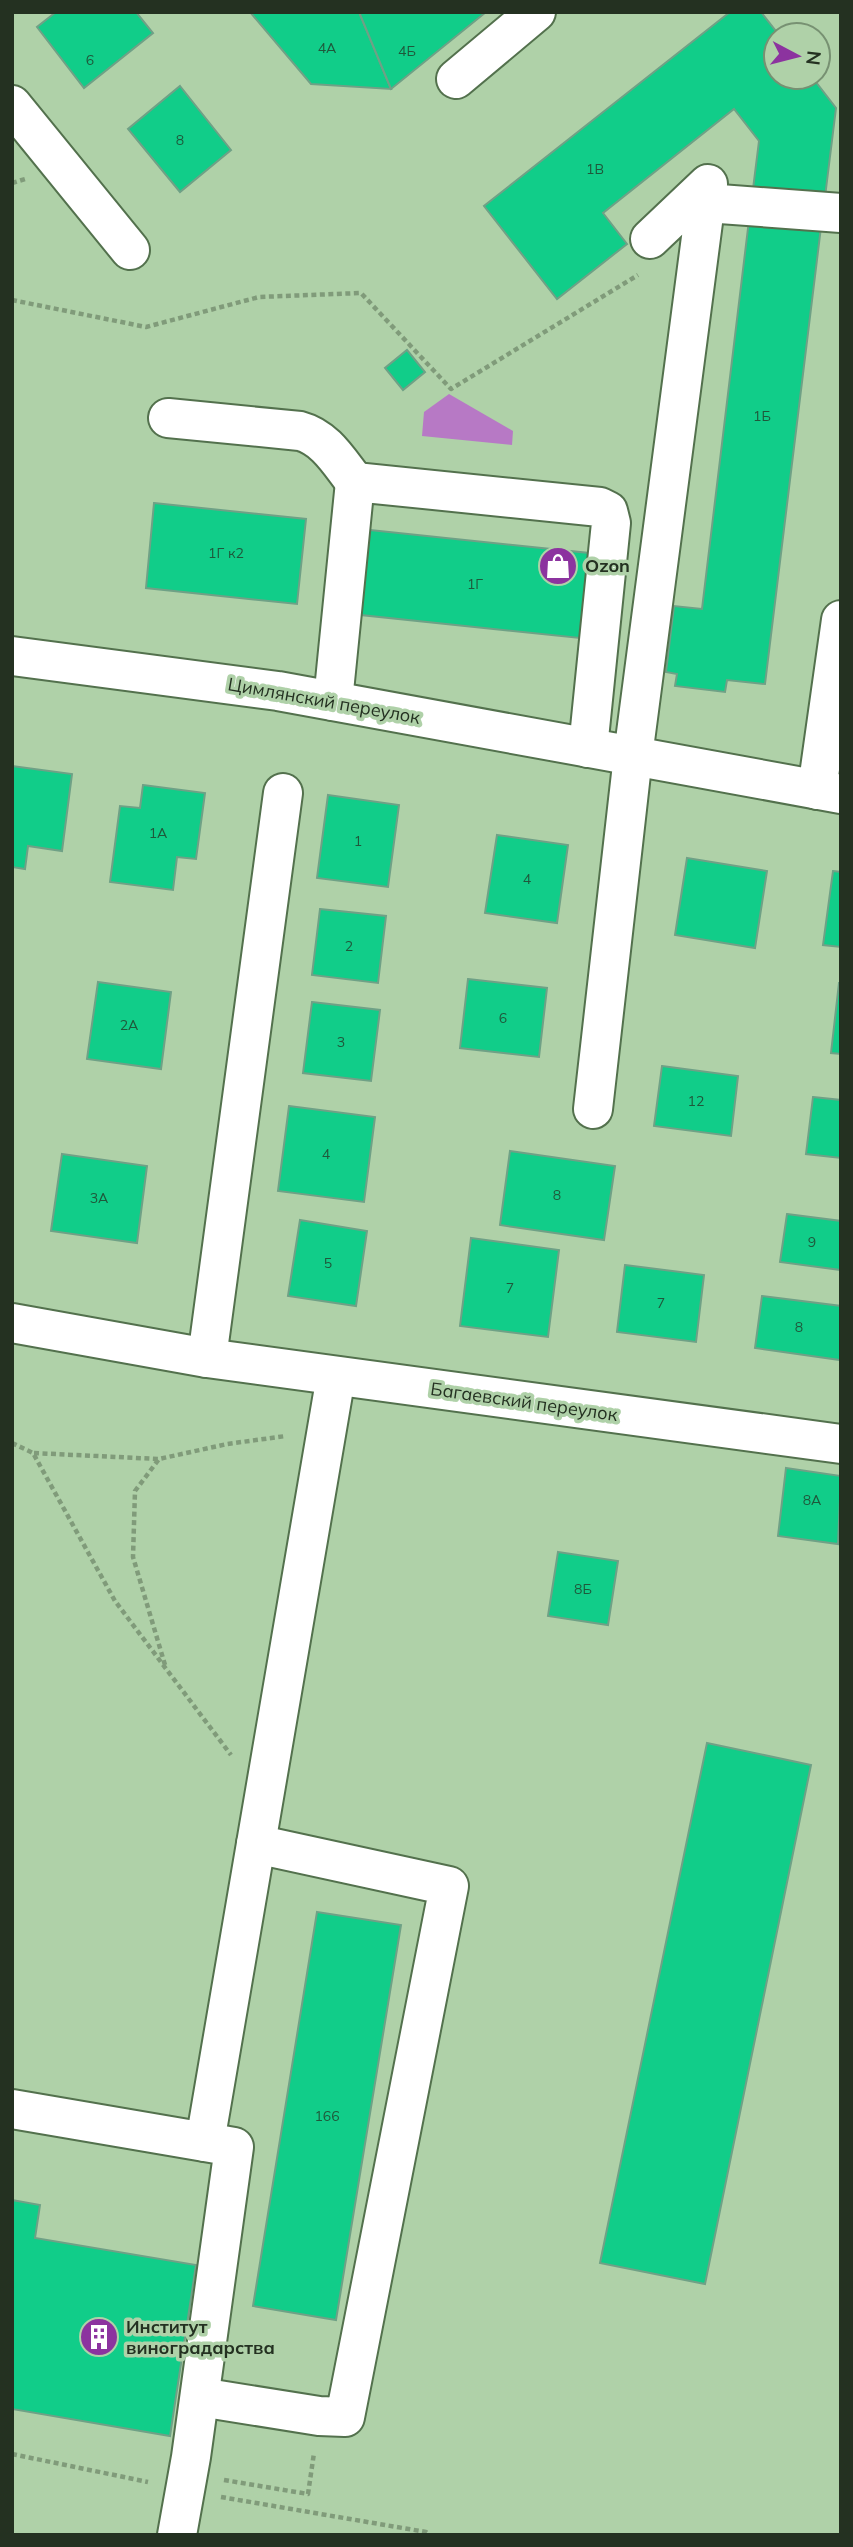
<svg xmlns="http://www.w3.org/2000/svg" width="853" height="2547" viewBox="0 0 853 2547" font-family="Mulish,sans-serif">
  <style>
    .green { fill: #b779c5 }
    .building { fill: #11cd89; stroke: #6fa186; stroke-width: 2 }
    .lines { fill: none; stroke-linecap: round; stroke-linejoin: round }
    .minor-casing { stroke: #53714d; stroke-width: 42 }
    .path { stroke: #809b7a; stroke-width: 4.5; stroke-dasharray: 5 3.5; stroke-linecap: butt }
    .minor { stroke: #fff; stroke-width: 38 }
    .labels { text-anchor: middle; stroke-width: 7; stroke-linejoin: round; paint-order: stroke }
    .number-label { font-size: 14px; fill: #1f583b }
    .poi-label { font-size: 18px; font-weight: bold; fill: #243121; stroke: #afd1a8; text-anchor: start }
    .street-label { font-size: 18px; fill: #243121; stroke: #afd1a8 }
  </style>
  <rect width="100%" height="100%" fill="#afd1a8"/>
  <!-- green -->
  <polygon class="green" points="449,394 513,431 512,445 422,436 424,412"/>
  <!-- building -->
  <g class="building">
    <polygon points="56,12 136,12 153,33 84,88 37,27"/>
    <polygon points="250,12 359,12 391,89 311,84"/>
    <polygon points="359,12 486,12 391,89"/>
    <polygon points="730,12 761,12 779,35 776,35 776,77 812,77 836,108 824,205 752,197 759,141 734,109 603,213 627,244 557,299 484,206"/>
    <polygon points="180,86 231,150 180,192 128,129"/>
    <polygon points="749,220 821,227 765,684 727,680 725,692 675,686 677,674 666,672 674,606 702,609"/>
    <polygon points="407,350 425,372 403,390 385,368"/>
    <polygon points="154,503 306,519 297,604 146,588"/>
    <polygon points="370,530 589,553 580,638 361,615"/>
    <polygon points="12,766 72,774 62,851 28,846 25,869 12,867"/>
    <polygon points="143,785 205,793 196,859 177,857 173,890 110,882 120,806 140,808"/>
    <polygon points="328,795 399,805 388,887 317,878"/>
    <polygon points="497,835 568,845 557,923 485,913"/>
    <polygon points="687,858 767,871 755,948 675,935"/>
    <polygon points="833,871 841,872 841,947 823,945"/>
    <polygon points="320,909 386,916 378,983 312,975"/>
    <polygon points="468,979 547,988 539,1057 460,1048"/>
    <polygon points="98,982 171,992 161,1069 87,1059"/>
    <polygon points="839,983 841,983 841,1054 831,1053"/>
    <polygon points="312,1002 380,1010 371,1081 303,1073"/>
    <polygon points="662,1066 738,1076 731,1136 654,1126"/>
    <polygon points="813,1097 841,1100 841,1158 806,1154"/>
    <polygon points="289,1106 375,1117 364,1202 278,1191"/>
    <polygon points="510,1151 615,1166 604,1240 500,1225"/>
    <polygon points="62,1154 147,1166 137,1243 51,1231"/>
    <polygon points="787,1214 841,1221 841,1270 780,1262"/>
    <polygon points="300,1220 367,1231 356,1306 288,1296"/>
    <polygon points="471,1238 559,1250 548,1337 460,1326"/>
    <polygon points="625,1265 704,1275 696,1342 617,1332"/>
    <polygon points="762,1296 841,1306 840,1360 755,1348"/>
    <polygon points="786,1468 841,1476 838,1544 778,1536"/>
    <polygon points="558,1552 618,1561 608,1625 548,1616"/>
    <polygon points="707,1743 811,1765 705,2284 600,2263"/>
    <polygon points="317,1912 401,1925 336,2320 253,2306"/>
    <polygon points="12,2200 40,2205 35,2238 196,2265 170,2436 12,2409"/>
  </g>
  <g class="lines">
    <defs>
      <g id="minor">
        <polyline points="456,79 536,12"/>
        <polyline points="12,105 130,250"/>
        <polyline points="706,203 841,213"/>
        <path d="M 168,418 L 300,431 C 326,438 339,462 355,482"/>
        <polyline points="12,656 278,691 841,794"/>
        <polyline points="333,701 355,482 600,507 608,511 611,523 588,748"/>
        <polyline points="817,790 841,620"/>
        <polyline points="593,1109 633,756 708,184 650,239"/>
        <polyline points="12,1323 207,1358 841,1444"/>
        <polyline points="207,1358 283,793"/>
        <polyline points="12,2109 205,2142 336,1376"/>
        <polyline points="200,2397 319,2416 345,2417 449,1886 256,1844"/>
        <polyline points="177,2535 191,2457 234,2147 205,2142"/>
      </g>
    </defs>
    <!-- minor casing -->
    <use href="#minor" class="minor-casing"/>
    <!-- path -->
    <g class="path">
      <polyline points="12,183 25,179"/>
      <polyline points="12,300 146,327 259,297 361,293 451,389 638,275"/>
      <polyline points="12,1443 33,1453 115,1601 231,1755"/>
      <polyline points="34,1453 158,1459"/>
      <polyline points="165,1665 133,1557 135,1491 159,1459 227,1444 286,1436"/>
      <polyline points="12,2454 148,2482"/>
      <polyline points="224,2480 308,2494 314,2453"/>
      <polyline points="221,2497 426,2532 430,2535"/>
    </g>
    <!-- minor -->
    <use href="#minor" class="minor"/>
  </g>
  <!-- icons -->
  <defs>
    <symbol id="shop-disc" viewBox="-11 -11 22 22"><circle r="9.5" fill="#8c339f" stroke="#afd1a8"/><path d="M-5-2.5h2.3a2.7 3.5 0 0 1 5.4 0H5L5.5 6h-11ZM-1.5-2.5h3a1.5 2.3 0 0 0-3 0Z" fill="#fff"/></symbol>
    <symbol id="building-disc" viewBox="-11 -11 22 22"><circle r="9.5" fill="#8c339f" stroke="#afd1a8"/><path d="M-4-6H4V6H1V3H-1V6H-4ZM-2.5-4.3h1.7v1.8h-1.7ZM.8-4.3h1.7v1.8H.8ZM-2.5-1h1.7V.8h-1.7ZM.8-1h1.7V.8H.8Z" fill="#fff"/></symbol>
  </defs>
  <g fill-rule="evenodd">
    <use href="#shop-disc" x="536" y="544" width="44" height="44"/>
    <use href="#building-disc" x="77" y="2315" width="44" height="44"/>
  </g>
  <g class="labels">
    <!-- number labels -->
    <g class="number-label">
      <text x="327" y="53">4А</text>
      <text x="407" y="56">4Б</text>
      <text x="90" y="65">6</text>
      <text x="180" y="145">8</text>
      <text x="595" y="174">1В</text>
      <text x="762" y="421">1Б</text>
      <text x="226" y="558">1Г к2</text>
      <text x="475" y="589">1Г</text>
      <text x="158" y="838">1А</text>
      <text x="358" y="846">1</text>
      <text x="527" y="884">4</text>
      <text x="349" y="951">2</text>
      <text x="503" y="1023">6</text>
      <text x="129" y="1030">2А</text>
      <text x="341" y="1047">3</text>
      <text x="696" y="1106">12</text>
      <text x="326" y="1159">4</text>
      <text x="557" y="1200">8</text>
      <text x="99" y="1203">3А</text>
      <text x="812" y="1247">9</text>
      <text x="328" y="1268">5</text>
      <text x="510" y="1293">7</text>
      <text x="661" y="1308">7</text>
      <text x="799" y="1332">8</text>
      <text x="812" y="1505">8А</text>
      <text x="583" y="1594">8Б</text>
      <text x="327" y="2121">166</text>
    </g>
    <!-- poi labels -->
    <g class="poi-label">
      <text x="585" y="572">Ozon</text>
      <text x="126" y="2333">Институт<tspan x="126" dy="21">виноградарства</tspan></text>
    </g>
    <!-- street labels -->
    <g class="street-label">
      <text transform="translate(324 701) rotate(10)" y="6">Цимлянский переулок</text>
      <text transform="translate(524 1402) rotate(8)" y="6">Багаевский переулок</text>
    </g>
  </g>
  <!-- border -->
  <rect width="853" height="2547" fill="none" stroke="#243121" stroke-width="28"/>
  <!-- north arrow -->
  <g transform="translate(797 56) rotate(97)"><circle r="33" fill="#afd1a8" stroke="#779172" stroke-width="2"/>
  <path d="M0-5L12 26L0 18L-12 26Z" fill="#8c339f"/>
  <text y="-10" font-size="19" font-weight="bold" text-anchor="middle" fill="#243121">N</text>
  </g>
</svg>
